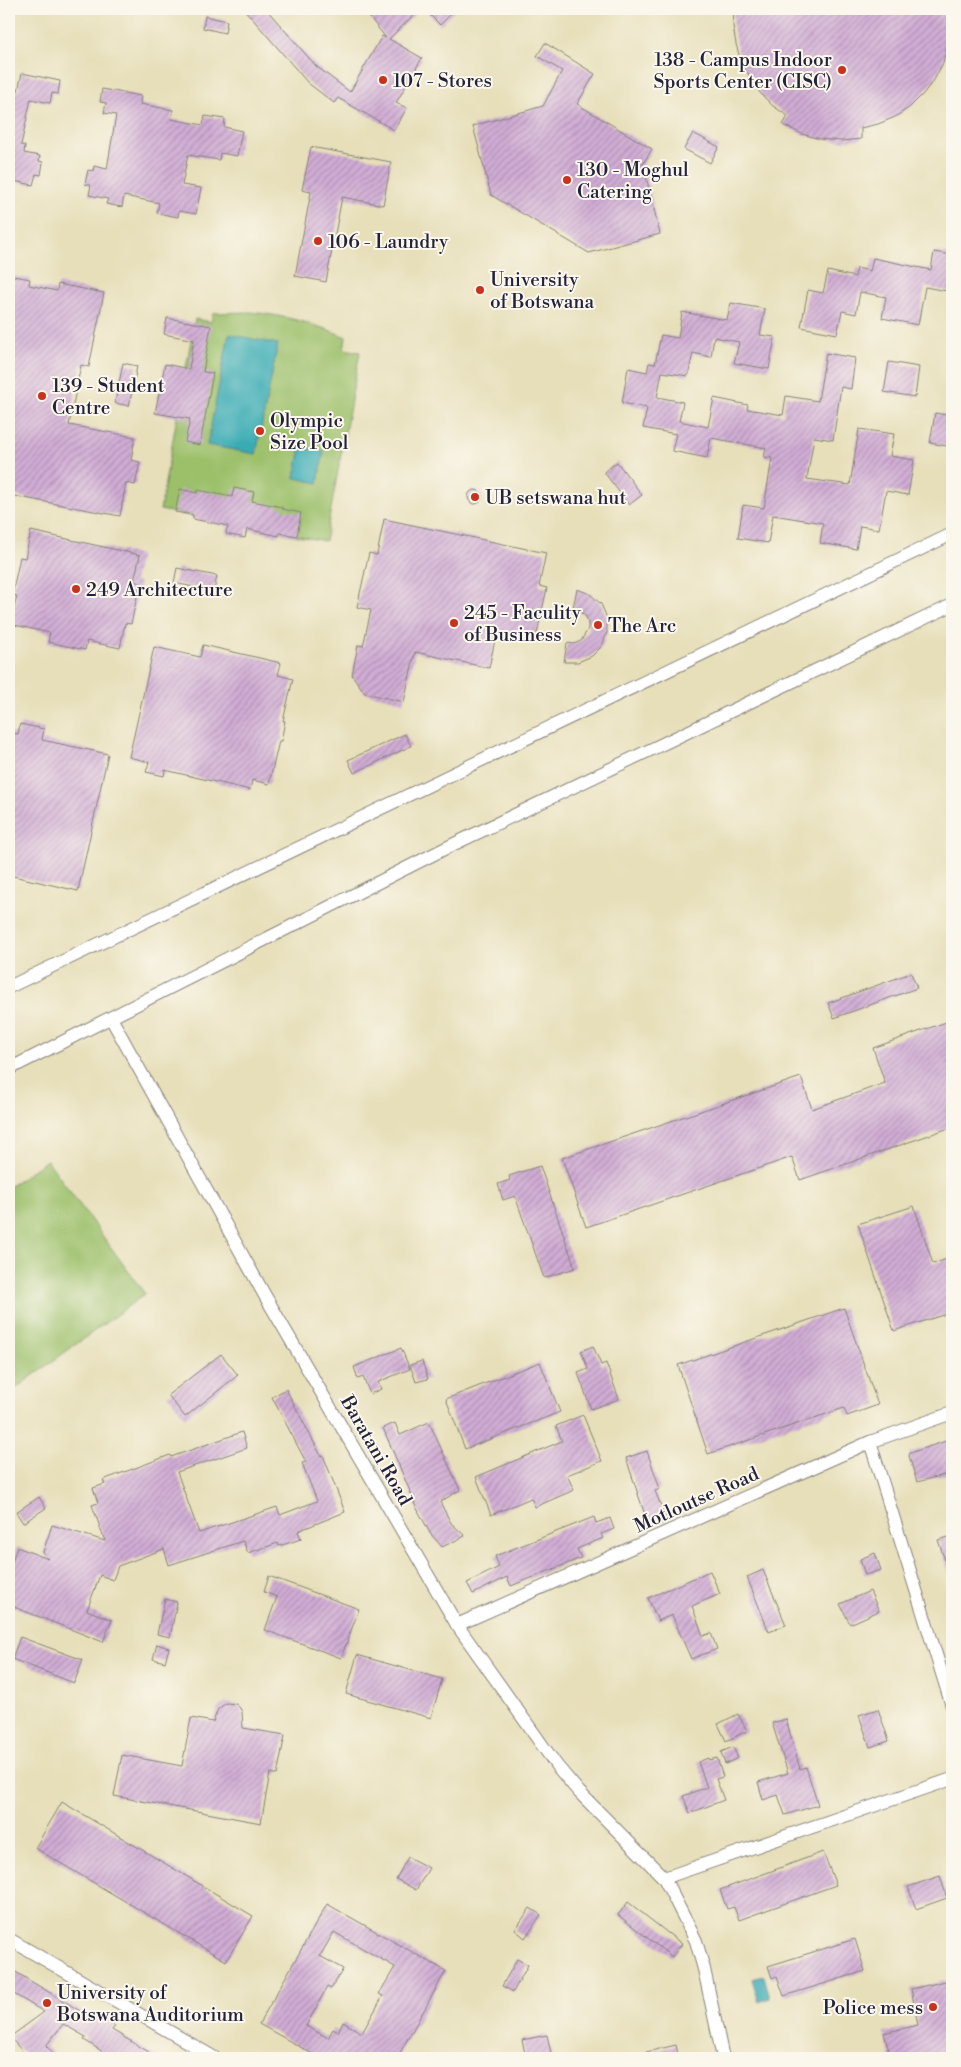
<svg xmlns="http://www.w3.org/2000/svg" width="961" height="2067" viewBox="0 0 961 2067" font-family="'Libre Bodoni',serif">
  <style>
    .green { fill: #9cc06a; stroke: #5f7152 }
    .water { fill: #39abb4; stroke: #2e6678 }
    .building { fill: url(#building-hatch); fill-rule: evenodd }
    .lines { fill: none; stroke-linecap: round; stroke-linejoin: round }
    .minor-casing { stroke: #84807a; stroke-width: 14 }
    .minor { stroke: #fff; stroke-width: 12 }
    .poi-dot { fill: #c8321e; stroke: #fbf7ec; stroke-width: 2 }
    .labels { text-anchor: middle; stroke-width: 4; stroke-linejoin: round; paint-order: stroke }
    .poi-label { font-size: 19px; fill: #22223b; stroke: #fbf7ec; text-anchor: start }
    .street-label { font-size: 19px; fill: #22223b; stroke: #fbf7ec }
  </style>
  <defs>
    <pattern id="building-hatch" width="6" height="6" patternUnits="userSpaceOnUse" patternTransform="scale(1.25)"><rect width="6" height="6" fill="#d1add5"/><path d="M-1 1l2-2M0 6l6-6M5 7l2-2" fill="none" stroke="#a98cae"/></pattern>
  </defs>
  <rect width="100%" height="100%" fill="#fbf7ec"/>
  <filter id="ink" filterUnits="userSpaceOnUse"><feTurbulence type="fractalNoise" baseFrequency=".02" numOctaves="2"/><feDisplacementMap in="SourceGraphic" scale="10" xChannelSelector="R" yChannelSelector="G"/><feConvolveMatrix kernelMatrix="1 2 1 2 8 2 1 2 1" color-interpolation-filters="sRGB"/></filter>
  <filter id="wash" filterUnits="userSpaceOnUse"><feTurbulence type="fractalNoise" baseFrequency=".0096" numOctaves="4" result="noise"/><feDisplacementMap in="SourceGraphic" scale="20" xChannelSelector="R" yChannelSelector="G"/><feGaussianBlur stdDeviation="1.12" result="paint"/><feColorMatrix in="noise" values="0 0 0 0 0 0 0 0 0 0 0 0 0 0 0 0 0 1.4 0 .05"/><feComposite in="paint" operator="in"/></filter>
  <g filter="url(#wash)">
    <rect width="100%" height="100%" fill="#e7dfba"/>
    <!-- green -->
    <g class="green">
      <path d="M 250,312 C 287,316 312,323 346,337 L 344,349 L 360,352 L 325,541 L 160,510 L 195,319 L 211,322 L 213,313 Z"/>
      <polygon points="47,1160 145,1294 9,1393 9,1187"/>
    </g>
    <!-- water -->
    <g class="water">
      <polygon points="229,334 278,344 256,454 207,445"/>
      <polygon points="301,447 324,451 318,483 295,478"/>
      <polygon points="764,1976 770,1998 759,2002 752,1979"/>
    </g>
    <g id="blocks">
      <!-- building -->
      <g class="building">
        <polygon points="244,9 266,9 316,66 350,92 382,36 386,38 363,9 420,9 389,39 422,58 396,103 407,108 394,130 338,98 334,103 308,83"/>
        <polygon points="424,9 456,9 440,25"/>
        <polygon points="734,9 950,9 951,27 943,63 934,80 923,94 910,107 895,117 878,124 861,128 861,139 841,141 820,139 802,134 783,125 788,116 773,106 760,93 741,62 736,44 733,26"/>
        <polygon points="205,16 227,21 225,33 203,28"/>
        <polygon points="545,43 595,74 577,104 652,149 643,164 660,234 589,253 491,195 473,126 543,106 562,71 537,56"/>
        <polygon points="22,73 60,81 58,94 52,93 50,103 31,99 21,145 25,146 24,153 40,156 39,161 43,162 41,175 36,174 33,185 9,180 9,89 18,91"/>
        <polygon points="102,89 141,96 140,104 173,110 171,119 203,125 205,116 225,119 224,127 242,131 237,156 220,153 219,160 188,155 182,185 201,188 196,214 179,211 178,217 157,213 159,203 124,196 122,207 106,204 108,199 89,195 91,185 85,184 88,170 93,171 94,166 107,169 116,115 104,113 106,103 100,102"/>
        <polygon points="693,133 719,147 710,163 684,149"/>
        <polygon points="311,147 391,162 383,205 342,197 326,282 295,276 311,192 302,190"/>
        <polygon points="934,252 952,255 952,292 925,287 918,325 882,318 886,297 860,292 856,314 842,311 837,334 801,327 808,290 823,293 828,271 855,277 857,268 870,271 873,258 931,270"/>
        <polygon points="9,275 30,279 29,285 57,291 58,284 104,293 89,367 81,365 69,425 135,437 131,460 140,462 135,485 126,483 120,516 9,495"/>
        <polygon points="731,303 765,309 760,335 775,337 769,369 734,363 739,342 714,337 711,357 693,353 688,376 662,372 657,397 683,402 679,421 708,427 714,398 748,405 747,409 783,415 786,396 818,401 826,353 855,358 851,389 841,387 833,440 814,437 807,479 850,485 859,429 894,434 890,456 914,460 908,495 886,491 879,529 860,526 856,549 820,543 823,523 773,515 768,543 738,538 743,505 764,508 772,458 764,457 766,448 711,438 707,458 672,451 676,434 643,428 647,408 622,403 628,368 647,372 649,363 655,364 661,335 678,338 682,312 727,320"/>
        <polygon points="167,318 211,326 203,372 213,373 200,445 185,442 190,419 155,413 165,364 189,369 194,340 164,334"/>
        <polygon points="889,362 919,367 915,397 884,392"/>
        <polygon points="123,363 137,366 129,406 115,403"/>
        <polygon points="935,413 952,416 952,447 930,443"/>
        <polygon points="617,462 642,495 629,505 604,472"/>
        <polygon points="234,488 254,492 252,501 282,507 282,509 301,513 297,536 279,533 279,536 247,529 245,538 226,534 228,526 193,519 193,515 175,512 180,489 197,493 198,490 232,497"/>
        <circle cx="475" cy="497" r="7"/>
        <polygon points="384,519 546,553 539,586 547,588 535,643 496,635 489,668 415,652 404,702 365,693 352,675 358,645 363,646 371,610 357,607 369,553 377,555"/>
        <polygon points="31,531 140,555 134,581 140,583 131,624 125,623 120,648 87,641 85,650 48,642 50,633 10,624 17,596 12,595 20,557 25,558"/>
        <polygon points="177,568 217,576 214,591 174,583"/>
        <polygon points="577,589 590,594 601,604 607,618 607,632 602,646 592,656 578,662 564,662 567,643 574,644 581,641 588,629 588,622 585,615 573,608"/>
        <polygon points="203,645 281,663 278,675 293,679 283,721 285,721 281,741 279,741 269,784 252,780 250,790 165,770 164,776 146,772 149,762 129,757 154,647 200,657"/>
        <polygon points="20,724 44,729 42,740 108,754 78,891 9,875 9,732 18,734"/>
        <polygon points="405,734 411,746 354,773 348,760"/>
        <polygon points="911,973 917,988 834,1018 828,1003"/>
        <polygon points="952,1020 952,1127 800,1180 792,1157 586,1227 562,1158 801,1077 812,1109 885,1083 873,1048"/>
        <polygon points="540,1166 575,1268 544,1278 515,1196 503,1200 498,1184 510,1180 509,1176"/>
        <polygon points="914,1206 933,1264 952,1257 952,1312 894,1331 858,1224"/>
        <polygon points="844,1308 878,1405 847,1416 844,1408 708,1454 678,1365"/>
        <polygon points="593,1346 601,1365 606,1363 619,1399 591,1409 578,1373 588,1369 581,1351"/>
        <polygon points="401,1348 410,1369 378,1382 381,1389 370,1394 363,1377 358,1379 354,1367"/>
        <polygon points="221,1354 238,1375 185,1417 168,1395"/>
        <polygon points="422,1361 428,1379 416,1382 410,1365"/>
        <polygon points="540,1362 560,1412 465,1449 446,1399"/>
        <polygon points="286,1389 321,1456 323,1455 345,1512 298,1531 301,1539 279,1546 278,1543 248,1553 243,1541 169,1565 164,1549 118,1566 113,1580 100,1575 87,1610 112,1620 103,1642 9,1605 9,1570 17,1547 48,1559 43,1552 52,1525 105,1541 92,1505 98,1503 93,1488 105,1484 103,1480 170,1455 171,1457 242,1432 247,1448 177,1472 199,1533 277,1507 280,1515 317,1501 302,1463 306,1462 272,1397"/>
        <polygon points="583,1415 602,1461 567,1475 574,1490 535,1507 531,1498 491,1515 476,1477 562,1441 556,1426"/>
        <polygon points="429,1422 460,1490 440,1502 451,1523 465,1536 442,1547 430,1533 414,1503 415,1503 383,1428 395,1423 400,1435"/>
        <polygon points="952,1439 952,1473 917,1482 909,1456 910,1453"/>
        <polygon points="647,1451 660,1489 655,1491 667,1520 649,1527 626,1458"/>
        <polygon points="39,1497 46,1508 23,1523 16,1512"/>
        <polygon points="594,1517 596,1523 610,1518 614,1529 601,1534 603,1538 577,1549 581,1558 511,1586 507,1577 473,1594 467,1583 499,1567 495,1556"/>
        <polygon points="952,1536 952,1575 950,1575 938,1540"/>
        <polygon points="875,1553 881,1570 865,1575 860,1559"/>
        <polygon points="763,1570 786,1625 769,1632 747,1577"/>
        <polygon points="710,1571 720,1594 692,1606 703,1636 711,1633 717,1649 691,1659 672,1615 658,1621 648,1598"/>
        <polygon points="269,1576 359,1609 341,1658 265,1630 277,1597 264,1592"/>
        <polygon points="870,1591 879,1611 850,1624 840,1604"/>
        <polygon points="165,1599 177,1602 170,1637 157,1634"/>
        <polygon points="20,1637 83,1660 74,1683 12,1659"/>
        <polygon points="157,1644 169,1648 165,1662 153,1659"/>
        <polygon points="357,1655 442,1679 431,1718 346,1694"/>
        <polygon points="226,1703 236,1704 240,1708 242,1712 243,1728 285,1735 277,1775 270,1773 261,1823 114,1796 122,1755 182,1766 191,1718 213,1722 218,1709"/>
        <polygon points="878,1709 889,1741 870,1747 859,1715"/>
        <polygon points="738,1714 747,1731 726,1741 718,1724"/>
        <polygon points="786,1719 800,1769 806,1767 818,1805 785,1815 778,1795 763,1800 758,1782 788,1773 772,1723"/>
        <polygon points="733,1747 738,1758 725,1764 721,1752"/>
        <polygon points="708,1758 709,1760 717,1758 723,1777 716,1779 724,1800 690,1813 683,1796 707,1787 698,1762"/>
        <polygon points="62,1802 253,1916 226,1961 35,1848"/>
        <polygon points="823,1852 836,1885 739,1920 734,1907 727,1909 720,1890"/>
        <polygon points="408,1857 429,1868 416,1890 396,1879"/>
        <polygon points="940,1876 947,1898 916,1909 908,1887"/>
        <polygon points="628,1902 682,1944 672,1957 618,1915"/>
        <path d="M 327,1904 L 446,1971 L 397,2058 L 320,2058 L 259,2024 ZM 334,1932 L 395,1967 L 379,1994 L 383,1996 L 362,2033 L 343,2022 L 338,2032 L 333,2029 L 328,2038 L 306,2026 L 327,1987 L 331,1989 L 343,1969 L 320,1956 Z"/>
        <polygon points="530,1908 541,1915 525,1938 515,1930"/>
        <polygon points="855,1939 865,1971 784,1996 777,1976 772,1978 768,1966"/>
        <polygon points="517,1959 528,1965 513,1992 502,1986"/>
        <polygon points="9,1968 95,2020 98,2015 115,2026 112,2030 159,2058 99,2058 103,2052 84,2040 86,2037 63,2024 46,2046 59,2058 28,2058 10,2037 44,2012 9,1991"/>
        <polygon points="950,1980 952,1989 952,2053 950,2058 891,2058 884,2033 918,2025 911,1989"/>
        <polygon points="547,2035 552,2058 526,2058 522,2040"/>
        <polygon points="676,2045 679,2058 643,2058 642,2053"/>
      </g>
    </g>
  </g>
  <g filter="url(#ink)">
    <use href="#blocks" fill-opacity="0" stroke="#84807a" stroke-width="1"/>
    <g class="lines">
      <defs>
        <g id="minor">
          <polyline points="9,987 952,534"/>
          <polyline points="111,1018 264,1294 457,1625 557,1766 579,1792 664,1878 696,1941 704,1969 723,2058"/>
          <polyline points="9,1069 448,847 952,605"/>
          <polyline points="870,1442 952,1706"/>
          <polyline points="457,1625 870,1442 952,1413"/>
          <polyline points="664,1878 952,1779"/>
          <polyline points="9,1939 215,2058"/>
        </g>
      </defs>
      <!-- minor casing -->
      <use href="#minor" class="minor-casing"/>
      <!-- minor -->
      <use href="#minor" class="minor"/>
    </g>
  </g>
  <!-- markers -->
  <g class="poi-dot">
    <circle cx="842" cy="70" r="5"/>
    <circle cx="383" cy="80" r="5"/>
    <circle cx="567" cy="180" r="5"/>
    <circle cx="318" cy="241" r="5"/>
    <circle cx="480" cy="290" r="5"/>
    <circle cx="42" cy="396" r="5"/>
    <circle cx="260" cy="431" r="5"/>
    <circle cx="475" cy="497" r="5"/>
    <circle cx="76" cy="589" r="5"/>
    <circle cx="454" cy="623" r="5"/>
    <circle cx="598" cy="625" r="5"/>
    <circle cx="47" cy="2003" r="5"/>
    <circle cx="933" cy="2007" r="5"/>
  </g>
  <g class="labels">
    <!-- poi labels -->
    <g class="poi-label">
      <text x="832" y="66" text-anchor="end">138 - Campus Indoor<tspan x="832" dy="22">Sports Center (CISC)</tspan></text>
      <text x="393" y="87">107 - Stores</text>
      <text x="577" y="176">130 - Moghul<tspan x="577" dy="22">Catering</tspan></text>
      <text x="328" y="248">106 - Laundry</text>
      <text x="490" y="286">University<tspan x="490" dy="22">of Botswana</tspan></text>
      <text x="52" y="392">139 - Student<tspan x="52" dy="22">Centre</tspan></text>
      <text x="270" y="427">Olympic<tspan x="270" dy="22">Size Pool</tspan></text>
      <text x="485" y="504">UB setswana hut</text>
      <text x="86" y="596">249 Architecture</text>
      <text x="464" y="619">245 - Faculity<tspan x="464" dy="22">of Business</tspan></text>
      <text x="608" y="632">The Arc</text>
      <text x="57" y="1999">University of<tspan x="57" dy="22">Botswana Auditorium</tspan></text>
      <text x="923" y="2014" text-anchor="end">Police mess</text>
    </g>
    <!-- street labels -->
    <g class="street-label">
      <text transform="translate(377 1450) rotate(60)" y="7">Baratani Road</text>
      <text transform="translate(696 1499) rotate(-24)" y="7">Motloutse Road</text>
    </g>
  </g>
  <!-- margin -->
  <rect width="961" height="2067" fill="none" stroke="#fbf7ec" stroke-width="30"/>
</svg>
